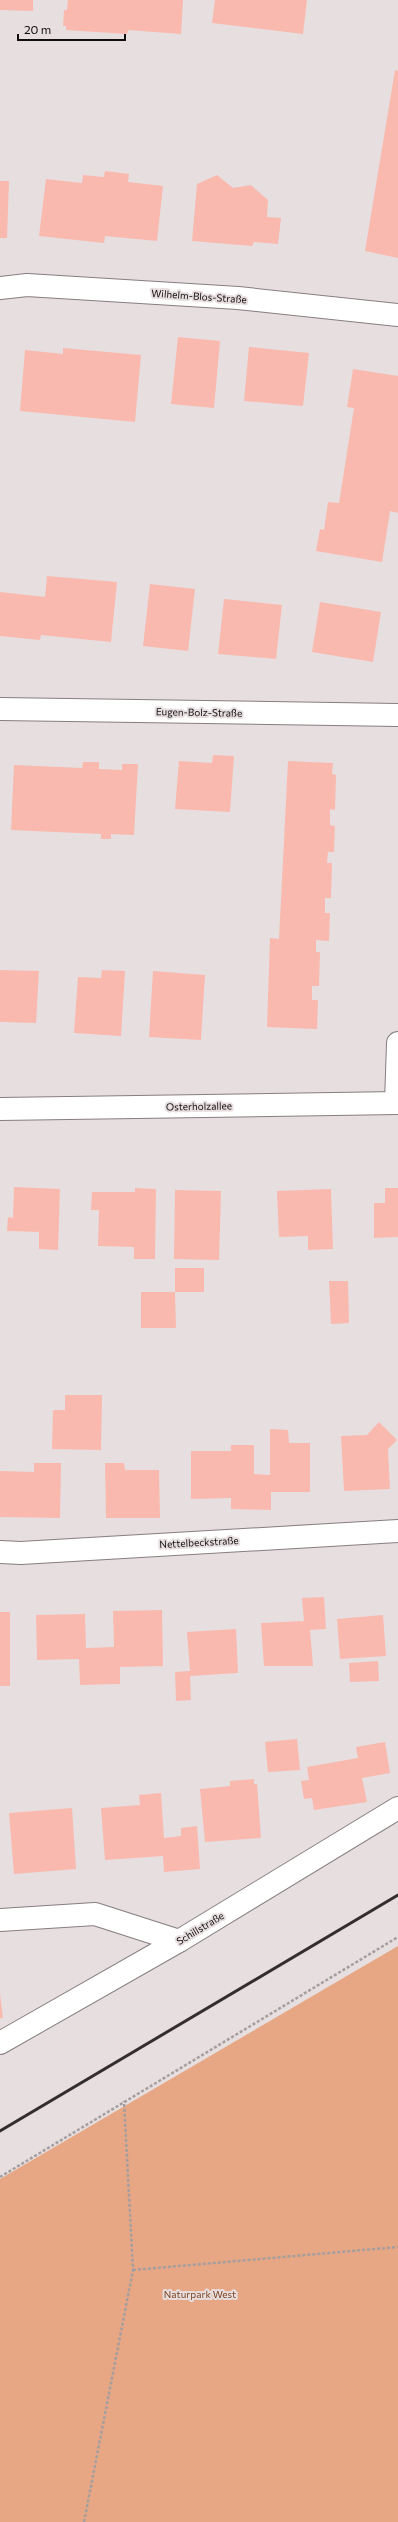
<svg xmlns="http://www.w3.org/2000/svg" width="398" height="2522" viewBox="0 0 398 2522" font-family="Commissioner,sans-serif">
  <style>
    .green { fill: #e7a784 }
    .building { fill: #fab9af }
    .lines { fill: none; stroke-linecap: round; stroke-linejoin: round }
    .minor-casing { stroke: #867e7f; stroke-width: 24 }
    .path { stroke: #a59e9f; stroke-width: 2.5; stroke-dasharray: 3 2; stroke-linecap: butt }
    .minor { stroke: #fff; stroke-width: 22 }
    .rail { stroke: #332f30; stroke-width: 3 }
    .labels { text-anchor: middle; stroke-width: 4; stroke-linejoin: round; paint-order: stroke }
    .street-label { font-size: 10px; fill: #110e0f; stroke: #e7dedf }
    .park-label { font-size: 10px; fill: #7d421d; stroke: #e7dedf }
  </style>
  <rect width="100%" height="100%" fill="#e7dedf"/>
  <!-- green -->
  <polygon class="green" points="398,1946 398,2522 0,2522 0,2179"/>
  <!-- building -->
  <g class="building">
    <polygon points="0,0 33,0 33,11 0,10"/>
    <polygon points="68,0 183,0 181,34 128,30 127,34 66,30 66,26 63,26 64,10 67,10"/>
    <polygon points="215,0 307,0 303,34 212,23"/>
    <polygon points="395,70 398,71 398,258 365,251"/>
    <polygon points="105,171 129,174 128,182 163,186 157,241 105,236 104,243 39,236 46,179 82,183 83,175 104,177"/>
    <polygon points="217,175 233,188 251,185 268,200 267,217 281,218 278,244 254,242 252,246 192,241 197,184"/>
    <polygon points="0,181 9,181 7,238 0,238"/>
    <polygon points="178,337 220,341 214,408 171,404"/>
    <polygon points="249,347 309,353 303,406 244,401"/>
    <polygon points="63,348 141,355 135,422 20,411 25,350 63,354"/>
    <polygon points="353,369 398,376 398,513 390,511 382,562 316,551 320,529 324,530 328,502 339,503 354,408 347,407"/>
    <polygon points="47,576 117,582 111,642 41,635 40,640 0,636 0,592 45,597"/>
    <polygon points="150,584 195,589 188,651 143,646"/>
    <polygon points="224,599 282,605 276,659 218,654"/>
    <polygon points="320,602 381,612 373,662 312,652"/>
    <polygon points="213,755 234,756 230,812 175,809 179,761 212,763"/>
    <polygon points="288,761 333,763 332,774 336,775 335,810 330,809 330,825 335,826 334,852 328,852 327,863 332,863 331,898 325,898 325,913 330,913 329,941 316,940 316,952 320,952 319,986 312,986 312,1000 318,1000 317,1029 267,1027 270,938 279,939"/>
    <polygon points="83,762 99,762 99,769 122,770 122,764 138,764 134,835 111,834 111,839 101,839 101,834 11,830 14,765 82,768"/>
    <polygon points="0,970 39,971 36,1023 0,1022"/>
    <polygon points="102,970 125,971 121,1036 74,1033 78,977 101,978"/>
    <polygon points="153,971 205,975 201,1040 149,1037"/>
    <polygon points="14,1187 60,1189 58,1250 39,1249 39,1232 7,1231 8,1217 13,1218"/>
    <polygon points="135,1188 156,1189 155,1259 134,1259 134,1247 98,1246 99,1210 91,1210 92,1192 135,1192"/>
    <polygon points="385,1188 398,1188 398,1237 374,1238 374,1203 385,1203"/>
    <polygon points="331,1189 333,1249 308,1250 308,1236 279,1237 277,1191"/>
    <polygon points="175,1190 221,1191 219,1260 174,1259"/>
    <rect x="175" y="1268" width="29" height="24"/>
    <polygon points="329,1281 348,1281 349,1323 331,1324"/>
    <polygon points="141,1292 175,1292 176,1328 141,1328"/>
    <polygon points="65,1395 102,1395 101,1450 52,1449 53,1410 65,1410"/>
    <polygon points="379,1422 397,1440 388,1449 390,1489 344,1491 341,1436 367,1435"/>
    <polygon points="270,1429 288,1430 289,1443 310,1443 310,1492 271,1492 271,1510 231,1509 231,1498 191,1499 191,1451 231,1451 231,1445 254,1445 254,1474 270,1475"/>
    <polygon points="34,1463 61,1463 60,1518 0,1517 0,1471 34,1472"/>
    <polygon points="105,1463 124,1463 125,1470 159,1470 160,1518 106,1518"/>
    <polygon points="324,1597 326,1629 310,1630 313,1666 264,1666 261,1623 304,1621 302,1598"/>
    <polygon points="162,1610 163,1666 120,1667 120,1684 80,1685 79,1659 37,1660 36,1615 85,1614 86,1648 114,1647 113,1611"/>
    <rect x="0" y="1612" width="10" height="74"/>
    <polygon points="383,1615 386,1656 340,1659 337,1619"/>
    <polygon points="236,1629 238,1673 190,1676 191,1700 176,1701 175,1672 190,1671 187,1632"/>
    <polygon points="378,1661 379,1681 350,1682 349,1663"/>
    <polygon points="297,1739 300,1770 268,1772 265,1742"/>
    <polygon points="385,1742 390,1773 362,1778 367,1802 314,1810 312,1798 304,1799 301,1781 309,1780 307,1767 358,1758 356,1747"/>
    <polygon points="254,1779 254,1784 257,1784 261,1838 205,1842 200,1789 230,1786 230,1781"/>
    <polygon points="161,1793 164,1838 181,1836 181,1828 197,1826 200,1869 164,1872 163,1856 105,1860 101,1808 140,1805 139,1795"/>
    <polygon points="72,1808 76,1869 14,1874 9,1813"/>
    <polygon points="0,1994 3,2018 0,2018"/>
  </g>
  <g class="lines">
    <defs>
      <g id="minor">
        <polyline points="0,288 27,285 238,298 398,315"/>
        <polyline points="0,709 398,715"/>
        <polyline points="396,1103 398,1043"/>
        <polyline points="0,1109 398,1103"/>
        <polyline points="0,1552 21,1553 398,1531"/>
        <polyline points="0,1920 95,1914 179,1941"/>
        <polyline points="0,2043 179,1941 398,1808"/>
      </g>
    </defs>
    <!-- minor casing -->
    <use href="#minor" class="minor-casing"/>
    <!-- path -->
    <g class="path">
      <polyline points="0,2177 398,1937"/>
      <polyline points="133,2270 398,2247"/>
      <polyline points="84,2522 133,2270 124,2101"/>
    </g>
    <!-- minor -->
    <use href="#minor" class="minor"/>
    <!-- rail -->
    <polyline class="rail" points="0,2131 398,1895"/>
  </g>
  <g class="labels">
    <!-- street labels -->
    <g class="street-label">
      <text transform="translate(199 296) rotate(4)" y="4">Wilhelm-Blos-Straße</text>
      <text transform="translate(199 712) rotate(1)" y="4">Eugen-Bolz-Straße</text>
      <text transform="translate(199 1106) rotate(-1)" y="4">Osterholzallee</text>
      <text transform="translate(199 1542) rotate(-3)" y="4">Nettelbeckstraße</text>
      <text transform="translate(200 1928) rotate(-31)" y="4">Schillstraße</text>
    </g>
    <!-- park labels -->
    <g class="park-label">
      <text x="200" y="2298">Naturpark West</text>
    </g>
  </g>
  <!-- scale -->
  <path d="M18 34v6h107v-6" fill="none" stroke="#110e0f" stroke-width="2"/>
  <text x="24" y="34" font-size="12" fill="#110e0f" stroke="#e7dedf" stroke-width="3" paint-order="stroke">20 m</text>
</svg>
